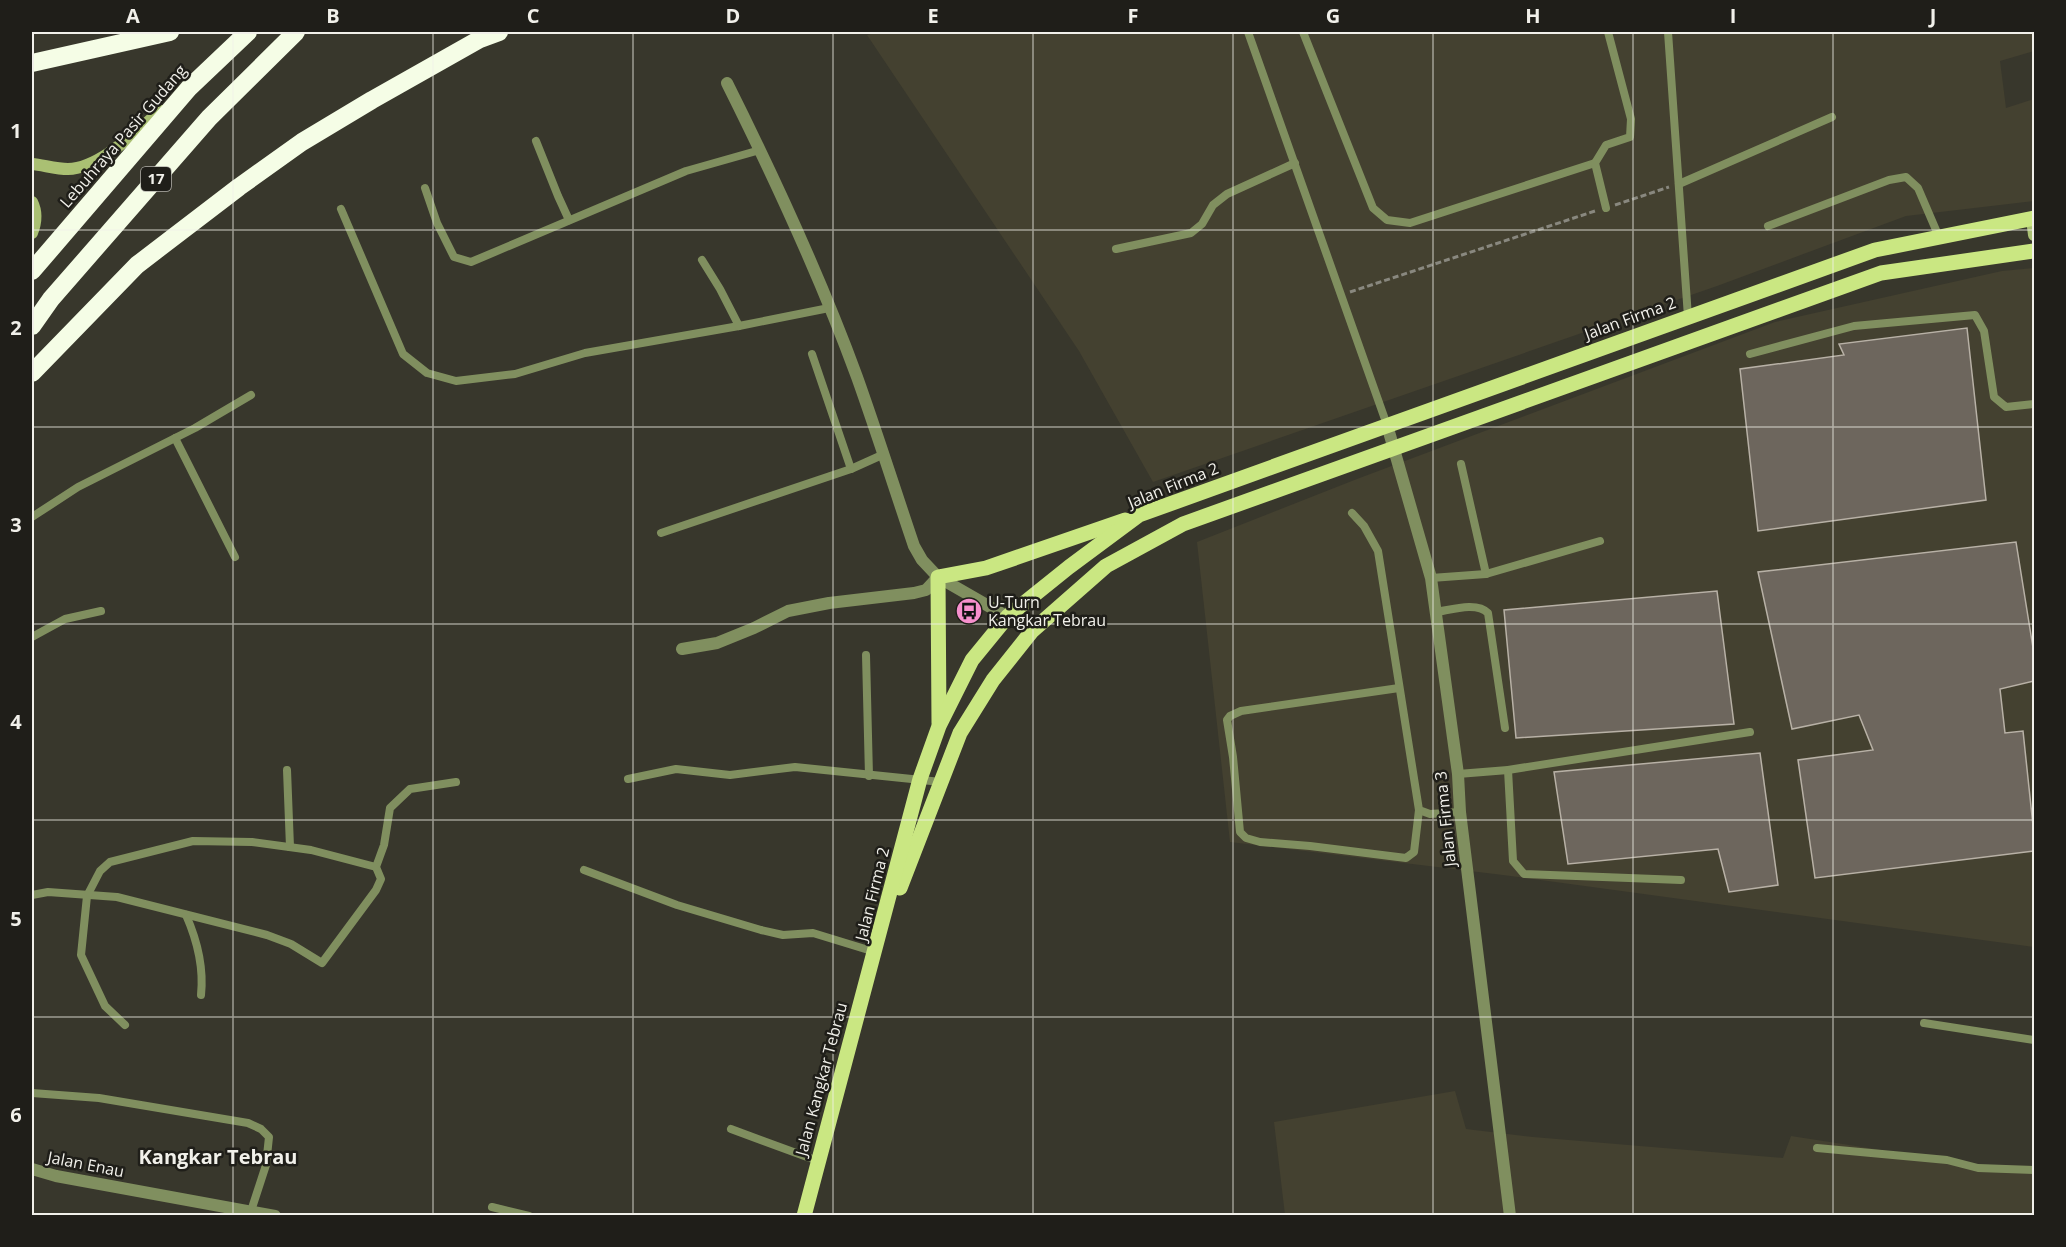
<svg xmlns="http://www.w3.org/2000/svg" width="2066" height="1247" viewBox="0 0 2066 1247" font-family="'Open Sans',sans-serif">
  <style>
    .built { fill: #444130 }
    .building { fill: #6d665d; stroke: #b8b1a6; stroke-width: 1.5 }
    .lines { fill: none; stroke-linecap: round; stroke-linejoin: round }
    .path { stroke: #89887f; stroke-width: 3; stroke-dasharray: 6 3; stroke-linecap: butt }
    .lane { stroke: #808f5f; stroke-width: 8 }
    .street { stroke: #808f5f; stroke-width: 12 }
    .secondary { stroke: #aac073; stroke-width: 12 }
    .primary { stroke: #cae782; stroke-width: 15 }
    .highway { stroke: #f5fde6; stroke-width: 18 }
    .grid { fill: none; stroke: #f1f0ea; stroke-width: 1.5; stroke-opacity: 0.55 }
    .labels { text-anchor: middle; stroke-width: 5; stroke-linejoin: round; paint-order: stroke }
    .shield { fill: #1f1e19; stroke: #b2b1ab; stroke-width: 1.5 }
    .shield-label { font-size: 15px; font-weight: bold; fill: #f1f0ea }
    .street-label { font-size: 16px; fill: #f1f0ea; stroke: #1f1e19 }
    .poi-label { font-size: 16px; fill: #f1f0ea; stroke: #1f1e19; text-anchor: start }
    .quarter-label { font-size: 20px; font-weight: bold; fill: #f1f0ea; stroke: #1f1e19 }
    .neatline { fill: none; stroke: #f1f0ea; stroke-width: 2 }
    .grid-label { font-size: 20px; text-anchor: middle; font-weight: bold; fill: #f1f0ea }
  </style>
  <rect width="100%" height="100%" fill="#38372c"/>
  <!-- built -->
  <g class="built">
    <polygon points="878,32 2034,32 2034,51 2000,61 2006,108 2034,99 2034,201 1906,216 1717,286 1153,482 1079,351 867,35"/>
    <polygon points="2034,268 2034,947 1503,875 1230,842 1197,542 1357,479 1775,322 2002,271"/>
    <polygon points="1455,1091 1466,1129 1533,1137 1783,1158 1791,1136 1998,1168 2034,1170 2034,1215 1285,1215 1274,1122"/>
  </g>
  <!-- building -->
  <g class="building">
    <polygon points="1967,328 1986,500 1758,531 1740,369 1844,355 1839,344"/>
    <polygon points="2016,542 2034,654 2034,681 2000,689 2005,733 2023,731 2034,835 2034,851 1815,878 1798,760 1873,750 1859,715 1792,729 1758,572"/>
    <polygon points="1717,591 1734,724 1516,738 1504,610"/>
    <polygon points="1760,753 1778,885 1729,892 1718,849 1568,864 1554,772"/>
  </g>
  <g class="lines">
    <!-- path -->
    <g class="path">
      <polyline points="1615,205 1669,187"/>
      <polyline points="1350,292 1595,211"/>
    </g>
    <!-- lane -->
    <g class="lane">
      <polyline points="1248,32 1387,425"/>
      <polyline points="1303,32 1373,208 1387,220 1410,223 1595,163"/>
      <polyline points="1668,32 1688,317"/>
      <polyline points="536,141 558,196 569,220"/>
      <polyline points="1679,184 1832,117"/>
      <polyline points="425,188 437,223 454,257 471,262 686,171 760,150"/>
      <polyline points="1606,208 1595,163 1606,145 1630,137 1631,119 1608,32"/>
      <polyline points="341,209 403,354 427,373 456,381 515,374 585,353 739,326 829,308"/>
      <polyline points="1768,226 1889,180 1906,177 1918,188 1939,237"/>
      <polyline points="1116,249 1191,233 1202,224 1213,205 1227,194 1295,163"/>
      <polyline points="702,260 720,289 739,326"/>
      <polyline points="812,354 851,469"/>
      <polyline points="1750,354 1854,326 1975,315 1984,331 1994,397 2006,407 2034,404"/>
      <polyline points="175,438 235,557"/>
      <polyline points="1461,464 1486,574"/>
      <polyline points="1352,513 1364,526 1378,551 1419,810 1430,814 1460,812"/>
      <polyline points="32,517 78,487 195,428 251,395"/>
      <polyline points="661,533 851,469 882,455"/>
      <polyline points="1431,578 1486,574 1600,541"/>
      <path d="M 1436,612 C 1450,610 1477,601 1488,613 L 1505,728"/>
      <polyline points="32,637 65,619 101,611"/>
      <polyline points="866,655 869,776"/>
      <polyline points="1399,688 1241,711 1230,716 1227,720 1233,757 1240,832 1246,838 1260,842 1310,846 1406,858 1414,852 1419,810"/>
      <polyline points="287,770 290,847"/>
      <polyline points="1508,770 1513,861 1524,874 1681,880"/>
      <polyline points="1458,774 1508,770 1750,732"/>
      <polyline points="628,779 676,769 730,775 795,767 941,782"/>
      <polyline points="584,870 677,905 761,930 783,935 813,933 875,952"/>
      <polyline points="32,895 48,892 117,897 267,935 291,944 322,963 376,890 381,879 376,867 384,845 390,808 410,789 456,782"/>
      <path d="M 186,915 C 197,940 204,967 201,995"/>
      <polyline points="1924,1023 2034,1040"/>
      <polyline points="125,1025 105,1006 81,955 87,896 100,871 110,862 193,841 252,842 311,850 376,867"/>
      <polyline points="32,1093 99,1098 248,1123 261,1129 269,1137 266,1165 251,1211"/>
      <polyline points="731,1129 818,1161"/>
      <polyline points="1817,1148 1947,1160 1978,1168 2034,1170"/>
      <polyline points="492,1207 529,1216"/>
    </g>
    <!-- street -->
    <g class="street">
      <path d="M 727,83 C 775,179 820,276 857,377 C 877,433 895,490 914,546 L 922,560 L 938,577 L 1032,631"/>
      <polyline points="1387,425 1431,578 1458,774 1460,812 1510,1216"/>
      <polyline points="682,649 717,643 754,628 788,611 829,603 914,593 926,590 938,577"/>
      <polyline points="32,1169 56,1176 275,1216"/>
    </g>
    <!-- secondary -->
    <g class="secondary">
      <path d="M 32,164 C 43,165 56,169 68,169 C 101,168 137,130 161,111"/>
      <path d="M 32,202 C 37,212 36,223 32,233"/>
      <polyline points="2032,219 2034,235"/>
    </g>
    <!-- primary -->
    <g class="primary">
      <polyline points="939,723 938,577 986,568 1125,520"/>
      <polyline points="900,888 960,733 993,680 1032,631 1106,566 1183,524 1881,273 2034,251"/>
      <polyline points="804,1216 920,779 939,726 972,660 1008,616 1069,567 1139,515 1875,250 2034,218"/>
    </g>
    <!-- highway -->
    <g class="highway">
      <polyline points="32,63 170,32"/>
      <polyline points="32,271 189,88 248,32"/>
      <polyline points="32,326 51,299 209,118 296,32"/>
      <polyline points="32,373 137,265 239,187 302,142 372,100 480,39 499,32"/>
    </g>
  </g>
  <!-- grid -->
  <path class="grid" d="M 233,32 L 233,1216M 433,32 L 433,1216M 633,32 L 633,1216M 833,32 L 833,1216M 1033,32 L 1033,1216M 1233,32 L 1233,1216M 1433,32 L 1433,1216M 1633,32 L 1633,1216M 1833,32 L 1833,1216M 32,230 L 2034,230M 32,427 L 2034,427M 32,624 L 2034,624M 32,820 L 2034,820M 32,1017 L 2034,1017"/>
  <!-- icons -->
  <defs>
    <symbol id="bus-disc" viewBox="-11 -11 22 22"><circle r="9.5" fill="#f790cd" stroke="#1f1e19"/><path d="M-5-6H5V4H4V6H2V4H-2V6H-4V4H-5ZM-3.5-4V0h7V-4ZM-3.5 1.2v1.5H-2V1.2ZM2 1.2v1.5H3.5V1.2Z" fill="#111"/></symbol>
  </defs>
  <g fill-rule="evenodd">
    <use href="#bus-disc" x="954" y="596" width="30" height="30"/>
  </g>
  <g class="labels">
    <!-- shield labels -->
    <rect class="shield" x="141" y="167" width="30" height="24" rx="4.5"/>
    <g class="shield-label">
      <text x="156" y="184">17</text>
    </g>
    <!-- street labels -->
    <g class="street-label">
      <text transform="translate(123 136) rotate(-49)" y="6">Lebuhraya Pasir Gudang</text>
      <text transform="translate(1630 318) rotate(-20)" y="6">Jalan Firma 2</text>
      <text transform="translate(1173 485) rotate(-22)" y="6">Jalan Firma 2</text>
      <text transform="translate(1445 819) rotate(-96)" y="6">Jalan Firma 3</text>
      <text transform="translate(872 894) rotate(-76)" y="6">Jalan Firma 2</text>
      <text transform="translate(821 1079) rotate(-75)" y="6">Jalan Kangkar Tebrau</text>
      <text transform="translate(86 1164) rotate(11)" y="6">Jalan Enau</text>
    </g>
    <!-- poi labels -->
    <g class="poi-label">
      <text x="988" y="608">U-Turn<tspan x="988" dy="18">Kangkar Tebrau</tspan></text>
    </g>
    <!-- quarter labels -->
    <g class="quarter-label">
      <text x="218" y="1164">Kangkar Tebrau</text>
    </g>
  </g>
  <!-- border -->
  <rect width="2066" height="1247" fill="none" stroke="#1f1e19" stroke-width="66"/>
  <rect x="33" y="33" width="2000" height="1181" class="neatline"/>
  <g class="grid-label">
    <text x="133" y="23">A</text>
    <text x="333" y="23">B</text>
    <text x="533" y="23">C</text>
    <text x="733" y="23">D</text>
    <text x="933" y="23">E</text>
    <text x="1133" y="23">F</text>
    <text x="1333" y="23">G</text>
    <text x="1533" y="23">H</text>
    <text x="1733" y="23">I</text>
    <text x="1933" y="23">J</text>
    <text x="16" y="138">1</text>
    <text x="16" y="335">2</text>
    <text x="16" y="532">3</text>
    <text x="16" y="729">4</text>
    <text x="16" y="926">5</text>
    <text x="16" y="1122">6</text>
  </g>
</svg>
